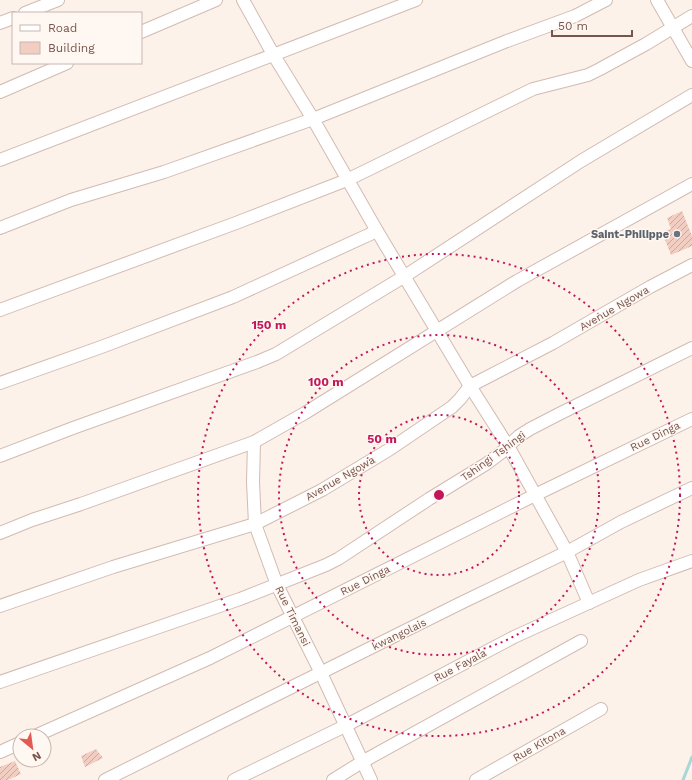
<svg xmlns="http://www.w3.org/2000/svg" width="692" height="780" viewBox="0 0 692 780" font-family="'Work Sans',sans-serif">
  <style>
    .lines { fill: none; stroke-linecap: round; stroke-linejoin: round }
    .stream { stroke: #a5d8d6; stroke-width: 3 }
    .building { fill: url(#building-hatch) }
    .minor-casing { stroke: #d1bbb2; stroke-width: 14 }
    .minor { stroke: #fff; stroke-width: 12 }
    .ring { fill: none; stroke: #c2185b; stroke-width: 2; stroke-dasharray: 2 4 }
    .worship-dot { fill: #6b7280; stroke: #fff7f1; stroke-width: 1.5 }
    .labels { text-anchor: middle; stroke-width: 3; stroke-linejoin: round; paint-order: stroke }
    .worship-label { font-size: 11px; font-weight: bold; fill: #5b616d; stroke: #fff7f1; text-anchor: end }
    .street-label { font-size: 11px; fill: #77554d; stroke: #fff7f1 }
    .centre { fill: #c2185b; stroke: #fff7f1; stroke-width: 2 }
    .ring-label { font-size: 12px; text-anchor: middle; font-weight: bold; fill: #c2185b; stroke: #fff7f1; stroke-width: 3; stroke-linejoin: round; paint-order: stroke }
  </style>
  <defs>
    <pattern id="building-hatch" width="6" height="6" patternUnits="userSpaceOnUse"><rect width="6" height="6" fill="#f1cdc2"/><path d="M-1 1l2-2M0 6l6-6M5 7l2-2" fill="none" stroke="#c8a9a0"/></pattern>
  </defs>
  <rect width="100%" height="100%" fill="#fcf2ea"/>
  <g class="lines">
    <!-- stream -->
    <polyline class="stream" points="683,780 692,757"/>
  </g>
  <!-- building -->
  <g class="building">
    <polygon points="682,211 692,236 692,246 671,255 662,232 671,229 667,218"/>
    <polygon points="96,749 103,758 85,767 81,756"/>
    <polygon points="15,761 21,774 8,780 0,780 0,767"/>
  </g>
  <g class="lines">
    <defs>
      <g id="minor">
        <polyline points="243,0 273,54 313,119 377,231 470,386 508,446 567,552 589,603"/>
        <polyline points="657,0 692,61"/>
        <polyline points="25,13 58,0"/>
        <polyline points="0,23 13,18"/>
        <polyline points="141,32 216,0"/>
        <polyline points="0,92 67,63"/>
        <polyline points="0,160 416,0"/>
        <polyline points="0,228 71,200 164,172 313,119 507,41 575,16 606,0"/>
        <polyline points="0,310 236,223 347,180 533,89 588,75 600,69 646,44 692,16"/>
        <polyline points="0,383 104,346 233,297 377,231"/>
        <polyline points="254,442 253,482 255,524 277,585 321,673 371,780"/>
        <polyline points="0,456 73,428 257,362 276,354 405,276 581,161 692,95"/>
        <polyline points="0,533 32,520 81,504 254,442 305,413 517,281 692,184"/>
        <polyline points="0,606 113,567 255,524 322,490 390,449 452,407 460,399 470,386 553,343 650,287 692,265"/>
        <polyline points="0,682 240,599 326,565 338,559 429,499 486,464 502,452 519,436 530,429 559,414 692,348"/>
        <polyline points="35,736 210,658 535,495 692,419"/>
        <polyline points="0,752 20,743"/>
        <polyline points="105,780 463,602 567,552 621,522 692,488"/>
        <polyline points="234,780 345,726 514,637 639,580 692,561"/>
        <polyline points="333,780 362,762 581,641"/>
        <polyline points="476,780 601,709"/>
      </g>
    </defs>
    <!-- minor casing -->
    <use href="#minor" class="minor-casing"/>
    <!-- minor -->
    <use href="#minor" class="minor"/>
  </g>
  <!-- distance rings -->
  <g class="ring">
    <circle cx="439" cy="495" r="80"/>
    <circle cx="439" cy="495" r="160"/>
    <circle cx="439" cy="495" r="241"/>
  </g>
  <!-- markers -->
  <circle class="worship-dot" cx="677" cy="234" r="4"/>
  <g class="labels">
    <!-- worship labels -->
    <g class="worship-label">
      <text x="669" y="238">Saint-Philippe</text>
    </g>
    <!-- street labels -->
    <g class="street-label">
      <text transform="translate(614 308) rotate(-30)" y="4">Avenue Ngowa</text>
      <text transform="translate(655 436) rotate(-26)" y="4">Rue Dinga</text>
      <text transform="translate(493 456) rotate(-36)" y="4">Tshingi Tshingi</text>
      <text transform="translate(340 478) rotate(-30)" y="4">Avenue Ngowa</text>
      <text transform="translate(365 580) rotate(-27)" y="4">Rue Dinga</text>
      <text transform="translate(293 616) rotate(64)" y="4">Rue Timansi</text>
      <text transform="translate(399 634) rotate(-26)" y="4">kwangolais</text>
      <text transform="translate(460 665) rotate(-28)" y="4">Rue Fayala</text>
      <text transform="translate(539 744) rotate(-30)" y="4">Rue Kitona</text>
    </g>
  </g>
  <circle cx="439" cy="495" r="6" class="centre"/>
  <g class="ring-label">
    <text x="269" y="329">150 m</text>
    <text x="326" y="386">100 m</text>
    <text x="382" y="443">50 m</text>
  </g>
  <!-- legend -->
  <rect x="12" y="12" width="130" height="52" fill="#fff7f1" stroke="#c9b6af"/>
  <rect x="20" y="25" width="20" height="6" fill="#ffffff" stroke="#c9b6af"/>
  <text x="48" y="32" font-size="12" fill="#77554d">Road</text>
  <rect x="20" y="42" width="20" height="12" fill="#f1cdc2" stroke="#c9b6af"/>
  <text x="48" y="52" font-size="12" fill="#77554d">Building</text>
  <!-- north arrow -->
  <g transform="translate(32 748) rotate(151)"><circle r="19" fill="#fff7f1" stroke="#c9b6af"/>
  <path d="M0-3L7 15L0 10L-7 15Z" fill="#e25a53"/>
  <text y="-6" font-size="11" font-weight="bold" text-anchor="middle" fill="#77554d">N</text>
  </g>
  <!-- scale -->
  <path d="M552 30v6h80v-6" fill="none" stroke="#77554d" stroke-width="2"/>
  <text x="558" y="30" font-size="12" fill="#77554d" stroke="#fff7f1" stroke-width="3" paint-order="stroke">50 m</text>
</svg>
